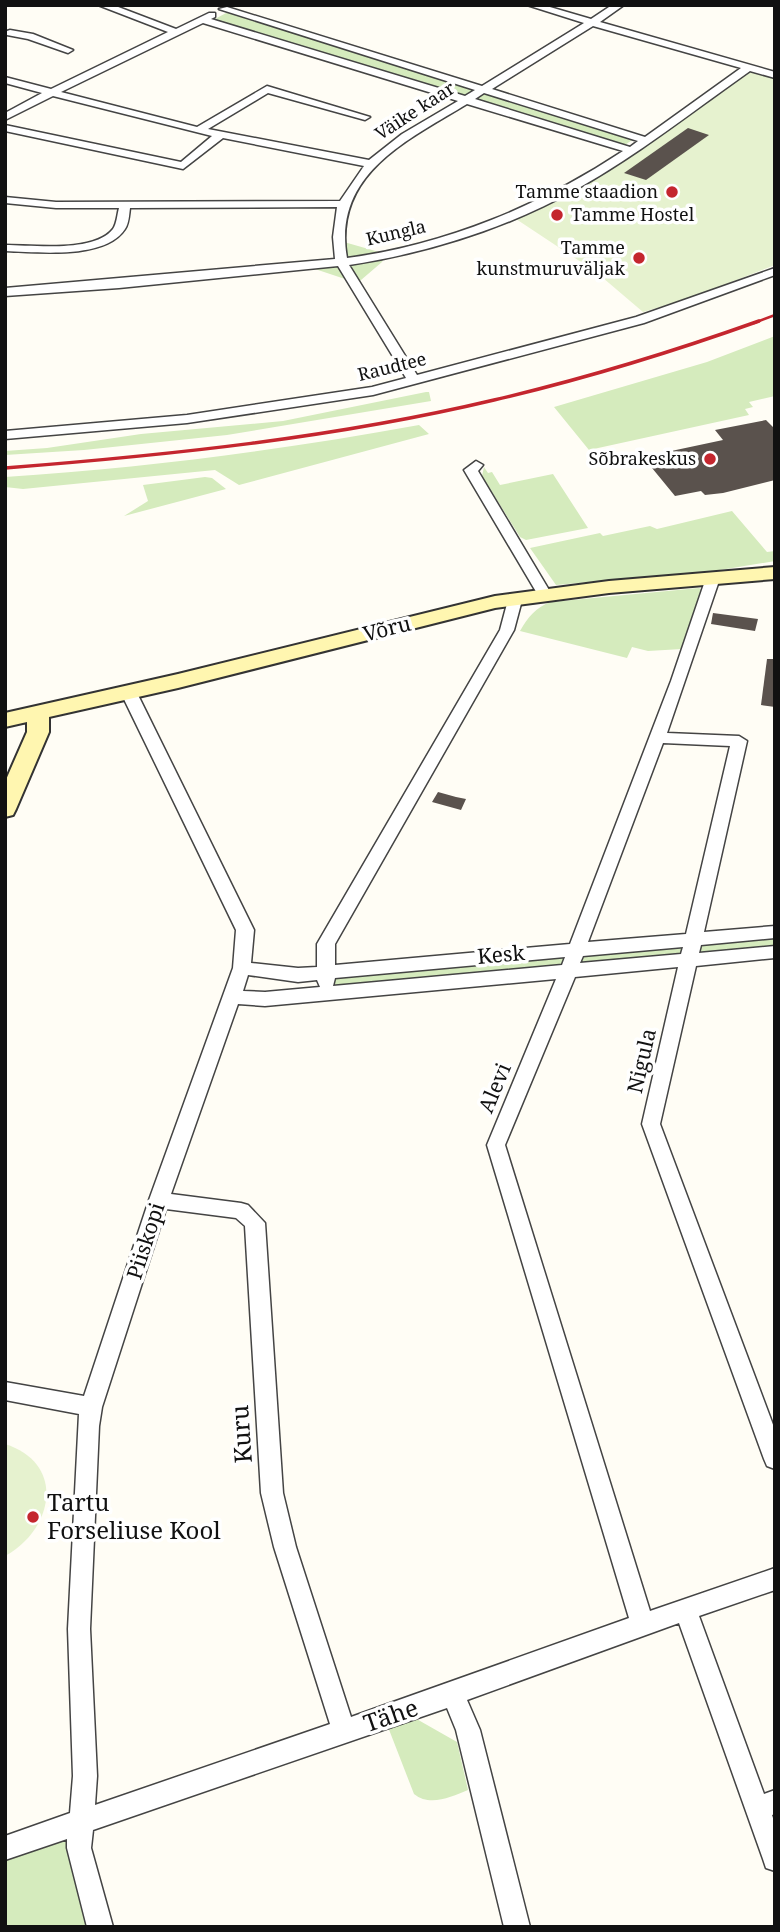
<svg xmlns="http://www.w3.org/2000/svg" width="780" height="1932" viewBox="0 0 780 1932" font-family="'Noto Serif',serif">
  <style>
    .green { fill: #d5ebbd }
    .pitch { fill: #e6f2cf }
    .building { fill: #5a524d }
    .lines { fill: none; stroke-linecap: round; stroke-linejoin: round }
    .street-casing { stroke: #444; stroke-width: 3 }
    .secondary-casing { stroke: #333; stroke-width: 4 }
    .street { fill: #fff; fill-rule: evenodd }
    .secondary { fill: #fff6b0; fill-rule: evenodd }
    .rail-far1 { stroke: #c4262e; stroke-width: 2.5 }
    .rail { stroke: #c4262e; stroke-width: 3.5 }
    .poi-dot { fill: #c4262e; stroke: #fff; stroke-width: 2.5 }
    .labels { text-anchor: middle; stroke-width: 7; stroke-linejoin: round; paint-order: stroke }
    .far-street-label { font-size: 18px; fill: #111; stroke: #fff }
    .far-poi-label { font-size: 18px; fill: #111; stroke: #fff; text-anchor: end }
    .street-label { font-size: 21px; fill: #111; stroke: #fff }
    .near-street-label { font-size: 24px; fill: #111; stroke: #fff }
    .near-poi-label { font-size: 24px; fill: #111; stroke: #fff; text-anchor: start }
  </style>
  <rect width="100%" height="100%" fill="#fffdf5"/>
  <!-- green -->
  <g class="green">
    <polygon points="228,12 635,138 622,147 213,20"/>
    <polygon points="337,240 386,254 382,262 354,286 351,281 303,265 340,261"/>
    <polygon points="775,336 775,396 749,402 753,407 745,409 749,415 589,450 554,407 707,362"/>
    <polygon points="426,392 429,392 431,401 227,435 84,450 5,455 5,451 47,448 141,434 283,421"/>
    <path d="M 419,425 L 429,434 L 239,485 L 215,470 L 23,489 L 5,487 L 5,477 C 145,468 282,450 419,425 Z"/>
    <polygon points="484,467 488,473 492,472 500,485 553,474 588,528 526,540 520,537 482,476"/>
    <polygon points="205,477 212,478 226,489 124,516 148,501 143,485"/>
    <polygon points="732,511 767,552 775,551 775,561 714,571 556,585 530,548 600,533 603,536 650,526 657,529"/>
    <path d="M 699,588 L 701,589 L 682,649 L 648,651 L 632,647 L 627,658 L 520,631 C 528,617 536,607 551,602 Z"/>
    <polygon points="775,932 775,952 327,994 338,972"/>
    <path d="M 413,1717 L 457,1742 L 468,1790 C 451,1797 430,1807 414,1794 L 388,1727 Z"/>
    <polygon points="68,1834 94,1927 5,1927 5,1855"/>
  </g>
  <!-- pitch -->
  <g class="pitch">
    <polygon points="751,72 775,78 775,265 688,299 643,312 596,272 513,217 629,155"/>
    <path d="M 5,1444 C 67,1464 53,1530 5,1556 Z"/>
  </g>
  <!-- building -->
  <g class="building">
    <polygon points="688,128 709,135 646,180 624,173"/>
    <polygon points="766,420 775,429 775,480 723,493 705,495 701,491 675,496 643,457 723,440 715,430"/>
    <polygon points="713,613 758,619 755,631 711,624"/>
    <polygon points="767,659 775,659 775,707 761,705"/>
    <polygon points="438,792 456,797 466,799 461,810 432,802"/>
  </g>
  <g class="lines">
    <defs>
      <g id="street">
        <path d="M 98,5 L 113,5 L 176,29 L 209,13 L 215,13 L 215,17 L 211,19 L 465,96 L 475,90 L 219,9 L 227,7 L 482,86 L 584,23 L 527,5 L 543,5 L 591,19 L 612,5 L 624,5 L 600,22 L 775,72 L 775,78 L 750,71 C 693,111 638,155 577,189 C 507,228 428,253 349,265 L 417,375 L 636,317 L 775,268 L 775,275 L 644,323 L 373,395 L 187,423 L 5,439 L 5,431 L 187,415 L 372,387 L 406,378 L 338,266 L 119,288 L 5,296 L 5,288 L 335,259 L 333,237 L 337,207 L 130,208 C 129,215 129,223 125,229 C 105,260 37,252 5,251 L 5,245 C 33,245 94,253 113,229 C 117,223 117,215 119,208 L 56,208 L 5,203 L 5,197 L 56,202 L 340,201 L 364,166 L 223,138 L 183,169 L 5,131 L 5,125 L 181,162 L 212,136 L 53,96 L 5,120 L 5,113 L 42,93 L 5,83 L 5,77 L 51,89 L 168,32 ZM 203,23 L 458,101 L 402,134 L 369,160 L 208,129 L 268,93 L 365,120 L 370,117 L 267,86 L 197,127 L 61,92 ZM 593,26 L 741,68 L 645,137 L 492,89 ZM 484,93 L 638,141 L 630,147 L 475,99 ZM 467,104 L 623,151 C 540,206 445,245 347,258 C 332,174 408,140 467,104 Z"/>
        <polygon points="10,30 33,34 73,50 68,53 28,39 7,35 7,31"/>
        <polygon points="476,461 483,465 478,471 552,595 550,598 545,599 538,595 464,470"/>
        <path d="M 713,574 L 720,578 L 667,733 L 739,736 L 747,741 L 704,932 L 775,926 L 775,938 L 701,945 L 699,953 L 775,946 L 775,958 L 696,966 L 660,1124 L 775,1430 L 775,1469 L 767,1466 L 764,1459 L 642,1124 L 678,967 L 575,977 L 505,1145 L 650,1611 L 775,1568 L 775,1590 L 699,1616 L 764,1794 L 775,1790 L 775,1814 L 772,1815 L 775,1824 L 775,1871 L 766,1868 L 763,1859 L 679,1623 L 467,1700 L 480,1730 L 530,1927 L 504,1927 L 456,1730 L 447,1708 L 93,1830 L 91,1848 L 113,1927 L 87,1927 L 67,1848 L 67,1839 L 5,1860 L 5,1836 L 70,1813 L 73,1776 L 68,1629 L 79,1414 L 5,1400 L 5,1382 L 84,1396 L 149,1200 L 233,968 L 236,930 L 121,693 L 129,688 L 137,693 L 254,930 L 251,963 L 298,968 L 317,967 L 317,944 L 500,630 L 508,600 L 510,597 L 520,597 L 522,600 L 514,630 L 335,944 L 335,965 L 570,944 L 671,681 L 706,578 ZM 663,743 L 730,746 L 686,934 L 588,942 ZM 683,947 L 681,954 L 580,963 L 583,956 ZM 565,957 L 562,965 L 333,986 L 335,978 ZM 248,975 L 298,982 L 317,980 L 320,987 L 265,992 L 243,991 ZM 556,979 L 487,1145 L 629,1618 L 351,1717 L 296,1547 L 283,1493 L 265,1223 L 248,1205 L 241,1203 L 171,1194 L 238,1004 L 265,1006 ZM 166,1209 L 236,1218 L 245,1226 L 261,1493 L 274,1547 L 330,1724 L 95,1805 L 97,1776 L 90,1629 L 99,1426 L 102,1407 Z"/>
      </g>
      <polygon id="secondary" points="775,567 775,579 609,593 495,608 178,688 49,717 49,732 16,809 13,815 5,817 5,782 27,732 27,722 5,727 5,713 178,674 495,596 609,581"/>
    </defs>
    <!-- street casing -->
    <use href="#street" class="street-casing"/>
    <!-- secondary casing -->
    <use href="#secondary" class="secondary-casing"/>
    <!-- street -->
    <use href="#street" class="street"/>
    <!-- secondary -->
    <use href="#secondary" class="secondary"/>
    <!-- rail-far1 -->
    <polyline class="rail-far1" points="754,323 775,315"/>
    <!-- rail -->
    <path class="rail" d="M 5,468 C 169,455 334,438 494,400 C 584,379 672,352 759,321"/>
  </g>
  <!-- markers -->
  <g class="poi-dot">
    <circle cx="672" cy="192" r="7"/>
    <circle cx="557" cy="215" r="7"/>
    <circle cx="639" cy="258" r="7"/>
    <circle cx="710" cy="459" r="7"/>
    <circle cx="33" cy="1517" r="7"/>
  </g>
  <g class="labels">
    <!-- far-street labels -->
    <g class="far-street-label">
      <text transform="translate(415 111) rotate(-33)" y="6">Väike kaar</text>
      <text transform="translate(396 233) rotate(-13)" y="6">Kungla</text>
      <text transform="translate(392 367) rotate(-14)" y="6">Raudtee</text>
    </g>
    <!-- far-poi labels -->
    <g class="far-poi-label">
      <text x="658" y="198">Tamme staadion</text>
      <text x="571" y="221" text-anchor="start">Tamme Hostel</text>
      <text x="625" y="254">Tamme<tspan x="625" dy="21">kunstmuruväljak</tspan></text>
      <text x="696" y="465">Sõbrakeskus</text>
    </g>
    <!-- street labels -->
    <g class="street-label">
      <text transform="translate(387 629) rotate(-14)" y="7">Võru</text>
      <text transform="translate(501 955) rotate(-5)" y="7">Kesk</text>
      <text transform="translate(642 1061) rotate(-77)" y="7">Nigula</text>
      <text transform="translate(495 1088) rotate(-67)" y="7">Alevi</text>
      <text transform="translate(146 1241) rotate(-72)" y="7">Piiskopi</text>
    </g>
    <!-- near-street labels -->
    <g class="near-street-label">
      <text transform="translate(242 1434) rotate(-94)" y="8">Kuru</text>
      <text transform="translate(391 1716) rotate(-19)" y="8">Tähe</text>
    </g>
    <!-- near-poi labels -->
    <g class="near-poi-label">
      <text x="47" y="1511">Tartu<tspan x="47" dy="28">Forseliuse Kool</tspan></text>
    </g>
  </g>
  <!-- border -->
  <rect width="780" height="1932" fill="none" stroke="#111111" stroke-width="14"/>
</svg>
